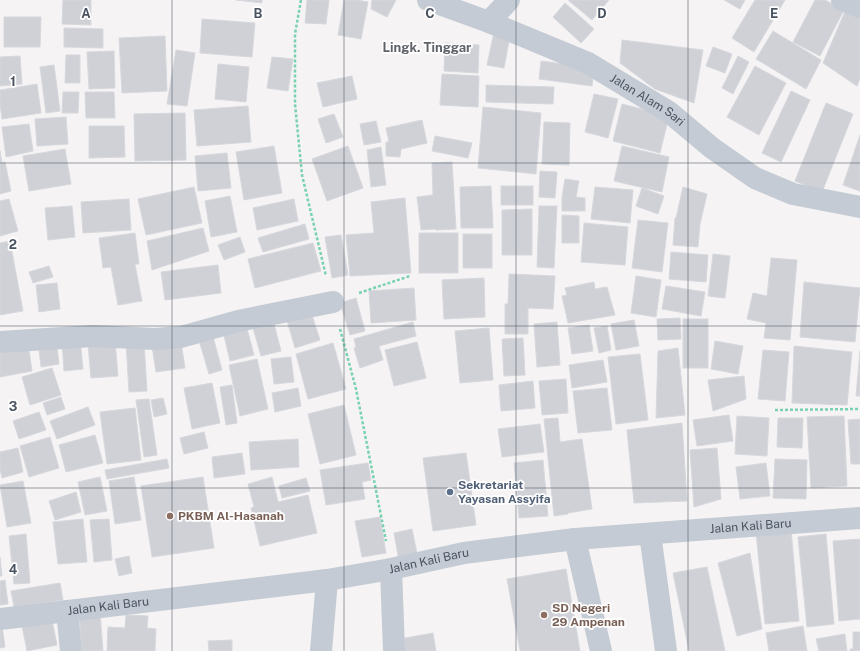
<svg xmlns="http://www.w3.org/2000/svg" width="860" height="651" viewBox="0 0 860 651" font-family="'Public Sans',sans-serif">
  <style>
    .building { fill: #cfd1d7; stroke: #d7d8de }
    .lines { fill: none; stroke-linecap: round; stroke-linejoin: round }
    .path { stroke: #78d2b2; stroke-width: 2.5; stroke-dasharray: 3 2; stroke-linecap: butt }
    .minor { stroke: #c4cbd4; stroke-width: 22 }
    .grid { fill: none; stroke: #4a5361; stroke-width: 1; stroke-opacity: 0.55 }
    .service-dot { fill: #5c6f8a; stroke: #fff; stroke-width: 1.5 }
    .education-dot { fill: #8d6e63; stroke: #fff; stroke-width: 1.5 }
    .labels { text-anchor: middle; stroke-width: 3.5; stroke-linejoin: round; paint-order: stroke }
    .street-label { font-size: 12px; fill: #4a5361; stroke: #fff }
    .service-label { font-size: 12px; font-weight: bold; fill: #4e5e75; stroke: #fff; text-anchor: start }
    .education-label { font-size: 12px; font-weight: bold; fill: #785e54; stroke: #fff; text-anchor: start }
    .neighbourhood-label { font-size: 13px; font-weight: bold; fill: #5f6268; stroke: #fff }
    .grid-label { font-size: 13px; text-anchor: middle; font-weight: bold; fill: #4a5361; stroke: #fff; stroke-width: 3.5; stroke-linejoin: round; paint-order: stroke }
  </style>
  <rect width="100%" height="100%" fill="#f5f3f3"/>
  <!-- building -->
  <g class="building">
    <polygon points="63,0 91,0 91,25 62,24"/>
    <polygon points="236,0 262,0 262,3"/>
    <polygon points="307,0 329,0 326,24 305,23"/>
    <polygon points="344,0 357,0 368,2 361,39 338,35"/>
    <polygon points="372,0 396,0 387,17 371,9"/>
    <polygon points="568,0 609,0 592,20"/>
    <polygon points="724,0 745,0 740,9"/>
    <polygon points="755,0 785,0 754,52 732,38"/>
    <polygon points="815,0 825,0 844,10 820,56 793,42"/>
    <polygon points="565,3 594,29 581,43 553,17"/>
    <polygon points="846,9 860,16 860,78 857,86 823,63"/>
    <polygon points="4,17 41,17 40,47 4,47"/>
    <polygon points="202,19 255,23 252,57 200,53"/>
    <polygon points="64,28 103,29 103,48 64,47"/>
    <polygon points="773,31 821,60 806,89 756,59"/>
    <polygon points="494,32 510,36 504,68 487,65"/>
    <polygon points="165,36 167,91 122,93 119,38"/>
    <polygon points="622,40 703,50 694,103 655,89 620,63"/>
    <polygon points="445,43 479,45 478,73 444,71"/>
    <polygon points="713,47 732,54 725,73 706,66"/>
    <polygon points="176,50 195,53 187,106 167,104"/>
    <polygon points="114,51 115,88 89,89 87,52"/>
    <polygon points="66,55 80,55 80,83 65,83"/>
    <polygon points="20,56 22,84 0,86 0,57"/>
    <polygon points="738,56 749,62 733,94 722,88"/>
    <polygon points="272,57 293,59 288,91 267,88"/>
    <polygon points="541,61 594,68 592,86 539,79"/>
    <polygon points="218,64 249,67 246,102 215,99"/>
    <polygon points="54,65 60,111 46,113 40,67"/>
    <polygon points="755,66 786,83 759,135 727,117"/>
    <polygon points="442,74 479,76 478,107 440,105"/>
    <polygon points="352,76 357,99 323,107 317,83"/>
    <polygon points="37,84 41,113 2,119 0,104 0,90"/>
    <polygon points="486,85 554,87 553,104 486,102"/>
    <polygon points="791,91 810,100 781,162 762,153"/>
    <polygon points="63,92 79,92 78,113 62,113"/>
    <polygon points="85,92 114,92 115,118 86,118"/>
    <polygon points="594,94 618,99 608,138 585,132"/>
    <polygon points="826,103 853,114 822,192 795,181"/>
    <polygon points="622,104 669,116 660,153 613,141"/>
    <polygon points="248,106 251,142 197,146 194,110"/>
    <polygon points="483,107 541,113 536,174 478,168"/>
    <polygon points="185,113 186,160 135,161 134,114"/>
    <polygon points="334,114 343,137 326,143 318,119"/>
    <polygon points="66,117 68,144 37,146 35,119"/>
    <polygon points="422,120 427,143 401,149 400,157 386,156 386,142 389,142 386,128"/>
    <polygon points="376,121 381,142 364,145 360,124"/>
    <polygon points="544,122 570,123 569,165 542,164"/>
    <polygon points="29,124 33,151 6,157 2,127"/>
    <polygon points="89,126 124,126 125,157 89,158"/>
    <polygon points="860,135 860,191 843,185"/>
    <polygon points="435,136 472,143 468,158 432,151"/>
    <polygon points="274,146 282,193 244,200 236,152"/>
    <polygon points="348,146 363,188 327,201 312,159"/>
    <polygon points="622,146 669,157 662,192 614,181"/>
    <polygon points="381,147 386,185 371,187 367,150"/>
    <polygon points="65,149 71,184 29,191 23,156"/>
    <polygon points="0,151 2,163 5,162 11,191 0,194"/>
    <polygon points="227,153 231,188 198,191 195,156"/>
    <polygon points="452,162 456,229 436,230 435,229 421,230 417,197 433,195 432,163"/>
    <polygon points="540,171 557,172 555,198 539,197"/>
    <polygon points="565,179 579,181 576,197 585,198 585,211 562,211 562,197"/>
    <polygon points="491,186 493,228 461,228 460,187"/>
    <rect x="501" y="186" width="32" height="19"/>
    <polygon points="194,187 202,223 146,235 138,199"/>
    <polygon points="595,187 633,190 630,223 591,219"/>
    <polygon points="683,187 707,194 700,224 698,247 673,245 675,218 676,218"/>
    <polygon points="642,188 664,196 658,214 636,206"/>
    <polygon points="230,196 237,232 211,237 205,201"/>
    <polygon points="405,198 411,273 350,276 346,235 374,233 371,202"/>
    <polygon points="9,199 18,231 0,236 0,201"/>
    <polygon points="129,199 131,230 83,233 81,202"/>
    <polygon points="294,199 298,221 257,230 253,208"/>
    <polygon points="72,206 75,237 48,240 45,208"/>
    <polygon points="539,206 557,206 554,268 537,267"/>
    <polygon points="532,209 532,255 502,255 502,210"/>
    <polygon points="562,215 579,216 579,243 562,243"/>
    <polygon points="638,220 668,223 662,272 632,268"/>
    <polygon points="584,223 628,227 625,265 581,262"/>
    <polygon points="305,224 309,239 263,252 258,238"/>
    <polygon points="203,228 209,251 152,270 147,241"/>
    <polygon points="135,233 139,264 135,264 142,301 118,305 111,267 103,268 99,238"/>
    <rect x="419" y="233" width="39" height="40"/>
    <rect x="463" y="234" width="29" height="34"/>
    <polygon points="341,235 348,275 332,278 325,237"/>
    <polygon points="240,237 245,252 224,260 218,245"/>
    <polygon points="10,241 23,311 0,315 0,243"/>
    <polygon points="313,243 321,271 255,288 248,259"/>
    <polygon points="671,252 708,255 706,282 669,279"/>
    <polygon points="713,254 730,256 725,298 708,296"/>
    <polygon points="771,258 797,260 790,340 764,338 766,323 747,319 753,293 767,296"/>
    <polygon points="218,265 221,293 165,300 161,272"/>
    <polygon points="49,266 53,277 33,283 29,272"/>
    <polygon points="509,274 555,276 553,309 528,308 528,334 505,334 505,304 508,304"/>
    <polygon points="636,276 661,280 656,317 631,313"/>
    <polygon points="484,278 485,317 444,319 442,280"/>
    <polygon points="594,282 595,289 607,287 615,315 568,323 562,296 567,295 565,288"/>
    <polygon points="804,282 860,288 855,342 800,337"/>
    <polygon points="57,283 60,309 39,312 36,285"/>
    <polygon points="666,286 705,292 701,316 662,309"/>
    <polygon points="414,288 416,320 371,323 369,291"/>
    <polygon points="356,298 365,331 350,335 340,303"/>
    <polygon points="310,309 320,340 295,348 286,317"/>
    <polygon points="272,316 281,351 261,356 251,321"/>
    <polygon points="680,318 681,339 658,340 657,319"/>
    <rect x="683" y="319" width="25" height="49"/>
    <polygon points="634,320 639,346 616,350 611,324"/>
    <polygon points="245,321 254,355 230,361 222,327"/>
    <polygon points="413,322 416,336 379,346 383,360 360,368 354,348 356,347 354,339"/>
    <polygon points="557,322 560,365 537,367 534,324"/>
    <polygon points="589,325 593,351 572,354 568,328"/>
    <polygon points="607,326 611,350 599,353 594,328"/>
    <polygon points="489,328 493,380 460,383 455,331"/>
    <polygon points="212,333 222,370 209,374 198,337"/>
    <polygon points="523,338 525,375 504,376 502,339"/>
    <polygon points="56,339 59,364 41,367 38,341"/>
    <polygon points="80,339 83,369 64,371 62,341"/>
    <polygon points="115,341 118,376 91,378 88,344"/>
    <polygon points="715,341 743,346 738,374 711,369"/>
    <polygon points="144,342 147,391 129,392 126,343"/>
    <polygon points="181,342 185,368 156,372 152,346"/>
    <polygon points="417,342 426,378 394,386 385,350"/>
    <polygon points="28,343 32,371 0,377 0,348"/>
    <polygon points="333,343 346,389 308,399 296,354"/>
    <polygon points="794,346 852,352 847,405 792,403"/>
    <polygon points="678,348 685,415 656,418 658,351"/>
    <polygon points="763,350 789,352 785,401 758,399"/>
    <polygon points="860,351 860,396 856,396"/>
    <polygon points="640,354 648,420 616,424 608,357"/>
    <polygon points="291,357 294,382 274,384 271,359"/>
    <polygon points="257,359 268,409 240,416 229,365"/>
    <polygon points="603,360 607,382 572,388 569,365"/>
    <polygon points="52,368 61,395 30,405 22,377"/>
    <polygon points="744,376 746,399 713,411 708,380"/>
    <polygon points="566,379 568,413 542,415 539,381"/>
    <polygon points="533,381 535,408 501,411 499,385"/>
    <polygon points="212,383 220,423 192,429 184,388"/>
    <polygon points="232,385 237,423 226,425 220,387"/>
    <polygon points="298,388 301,406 275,412 272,393"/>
    <polygon points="607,388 612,430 578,433 573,391"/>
    <polygon points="61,397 65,409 47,415 43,403"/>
    <polygon points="163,398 167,414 154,417 151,400"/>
    <polygon points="149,399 157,455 144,457 136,400"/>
    <polygon points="344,405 356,455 320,464 308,414"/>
    <polygon points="88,407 95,425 57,439 50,421"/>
    <polygon points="135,408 141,460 107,464 100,412"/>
    <polygon points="39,412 46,430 19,439 13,421"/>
    <polygon points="729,415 733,441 697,446 693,420"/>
    <polygon points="737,416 769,418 767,456 735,454"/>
    <polygon points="844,416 847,486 811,488 807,417"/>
    <polygon points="558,418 560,442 582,439 592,509 568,513 568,514 554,516 544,419"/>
    <polygon points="778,418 803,418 802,448 777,447"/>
    <polygon points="860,419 860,464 851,464 848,420"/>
    <polygon points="682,423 687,501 634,503 627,430"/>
    <polygon points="540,424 544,452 502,457 498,429"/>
    <polygon points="204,432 208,448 184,454 180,438"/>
    <polygon points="95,435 103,463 66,472 59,445"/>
    <polygon points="50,437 59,468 29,477 20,446"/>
    <polygon points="298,439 299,467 251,470 249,442"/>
    <polygon points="18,448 23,472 2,478 0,469 0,452"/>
    <polygon points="717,448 721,499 694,507 690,450"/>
    <polygon points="242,453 245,474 214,478 212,457"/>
    <polygon points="466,453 476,525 433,531 423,458"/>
    <polygon points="167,459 169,468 107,479 105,470"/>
    <polygon points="775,459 807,460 806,499 773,498"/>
    <polygon points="543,460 548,516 519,518 514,463"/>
    <polygon points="368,463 371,480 362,482 365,499 326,505 320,470"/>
    <polygon points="766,463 770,496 740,499 736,467"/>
    <polygon points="100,477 107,511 85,515 78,482"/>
    <polygon points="134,477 141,520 115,524 109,481"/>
    <polygon points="203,477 214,548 152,557 141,486"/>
    <polygon points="272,477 278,502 308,495 317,533 260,546 251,508 254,507 248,484"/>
    <polygon points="306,478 310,491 282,498 279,486"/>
    <polygon points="23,481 31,523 7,527 0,485"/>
    <polygon points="76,492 81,512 55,520 49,501"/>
    <polygon points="380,517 386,553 362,557 355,521"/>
    <polygon points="83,519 87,562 58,564 53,522"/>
    <polygon points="109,519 112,560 94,562 90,520"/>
    <polygon points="412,529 418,558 399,561 394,533"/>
    <polygon points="791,529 799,621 765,624 756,532"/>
    <polygon points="26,534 30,583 14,584 9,536"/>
    <polygon points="826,534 834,624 807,627 798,537"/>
    <polygon points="860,539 860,619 839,621 833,541"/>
    <polygon points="750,553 762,629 737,636 718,563"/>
    <polygon points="129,556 132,573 119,576 115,559"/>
    <polygon points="0,557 2,576 0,576"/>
    <polygon points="707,567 725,651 689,651 673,573"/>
    <polygon points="566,569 580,651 520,651 507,579"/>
    <polygon points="5,580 8,604 0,605 0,581"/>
    <polygon points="60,583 63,600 14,607 11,591"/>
    <polygon points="100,612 103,651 82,651 79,614"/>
    <polygon points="51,615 57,645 27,651 21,621"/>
    <polygon points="126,615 148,616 147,628 156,629 155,651 107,651 108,627 125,628"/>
    <polygon points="2,626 5,647 0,648 0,627"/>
    <polygon points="803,626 807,651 769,651 766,633"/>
    <polygon points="853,632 860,632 860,651 850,651 850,649 853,649"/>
    <polygon points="433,633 436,651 403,651 400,639"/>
    <polygon points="845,634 847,651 819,651 816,639"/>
    <polygon points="232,640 232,651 209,651 208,641"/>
  </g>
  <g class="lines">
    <!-- path -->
    <g class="path">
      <polyline points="301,0 295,34 295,104 302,175 326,276"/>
      <polyline points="359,293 410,276"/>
      <polyline points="340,329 356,389 386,541"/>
      <polyline points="775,410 860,409"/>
    </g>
    <!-- minor -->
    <g class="minor">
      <path id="s1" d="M 428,0 L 489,22 L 588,63 L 669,112 L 712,148 L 755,178 L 793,194 L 860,207"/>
      <polyline points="842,0 860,7"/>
      <polyline points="489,22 509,0"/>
      <polyline points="0,342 93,336 155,339 181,337 238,321 333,302"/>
      <polyline points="650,534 666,651"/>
      <polyline points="575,539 601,651"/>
      <polyline points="391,569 394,651"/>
      <polyline points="67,611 71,651"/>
      <path id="s2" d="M 0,619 L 327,580 L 391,569 L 464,553 L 575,539 L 860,518"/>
      <polyline points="321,651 327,580"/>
    </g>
  </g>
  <!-- grid -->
  <path class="grid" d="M 172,0 L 172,651M 344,0 L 344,651M 516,0 L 516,651M 688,0 L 688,651M 0,163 L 860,163M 0,326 L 860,326M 0,488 L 860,488"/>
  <!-- markers -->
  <circle class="service-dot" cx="450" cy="492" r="4"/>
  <g class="education-dot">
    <circle cx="170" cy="516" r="4"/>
    <circle cx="544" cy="615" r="4"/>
  </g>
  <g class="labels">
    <!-- street labels -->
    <g class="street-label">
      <text dy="4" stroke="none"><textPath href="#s1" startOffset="242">Jalan Alam Sari</textPath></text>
      <text dy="4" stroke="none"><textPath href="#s2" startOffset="757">Jalan Kali Baru</textPath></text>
      <text dy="4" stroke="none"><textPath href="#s2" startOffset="433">Jalan Kali Baru</textPath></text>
      <text dy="4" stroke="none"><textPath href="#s2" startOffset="109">Jalan Kali Baru</textPath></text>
    </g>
    <!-- service labels -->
    <g class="service-label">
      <text x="458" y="489">Sekretariat<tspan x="458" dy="14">Yayasan Assyifa</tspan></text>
    </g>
    <!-- education labels -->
    <g class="education-label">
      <text x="178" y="520">PKBM Al-Hasanah</text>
      <text x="552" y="612">SD Negeri<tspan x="552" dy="14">29 Ampenan</tspan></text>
    </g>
    <!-- neighbourhood labels -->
    <g class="neighbourhood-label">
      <text x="427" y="52">Lingk. Tinggar</text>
    </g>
  </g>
  <g class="grid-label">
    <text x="86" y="18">A</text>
    <text x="258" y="18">B</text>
    <text x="430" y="18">C</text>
    <text x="602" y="18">D</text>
    <text x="774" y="18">E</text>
    <text x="13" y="86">1</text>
    <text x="13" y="249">2</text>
    <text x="13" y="411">3</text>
    <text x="13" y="574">4</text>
  </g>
</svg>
